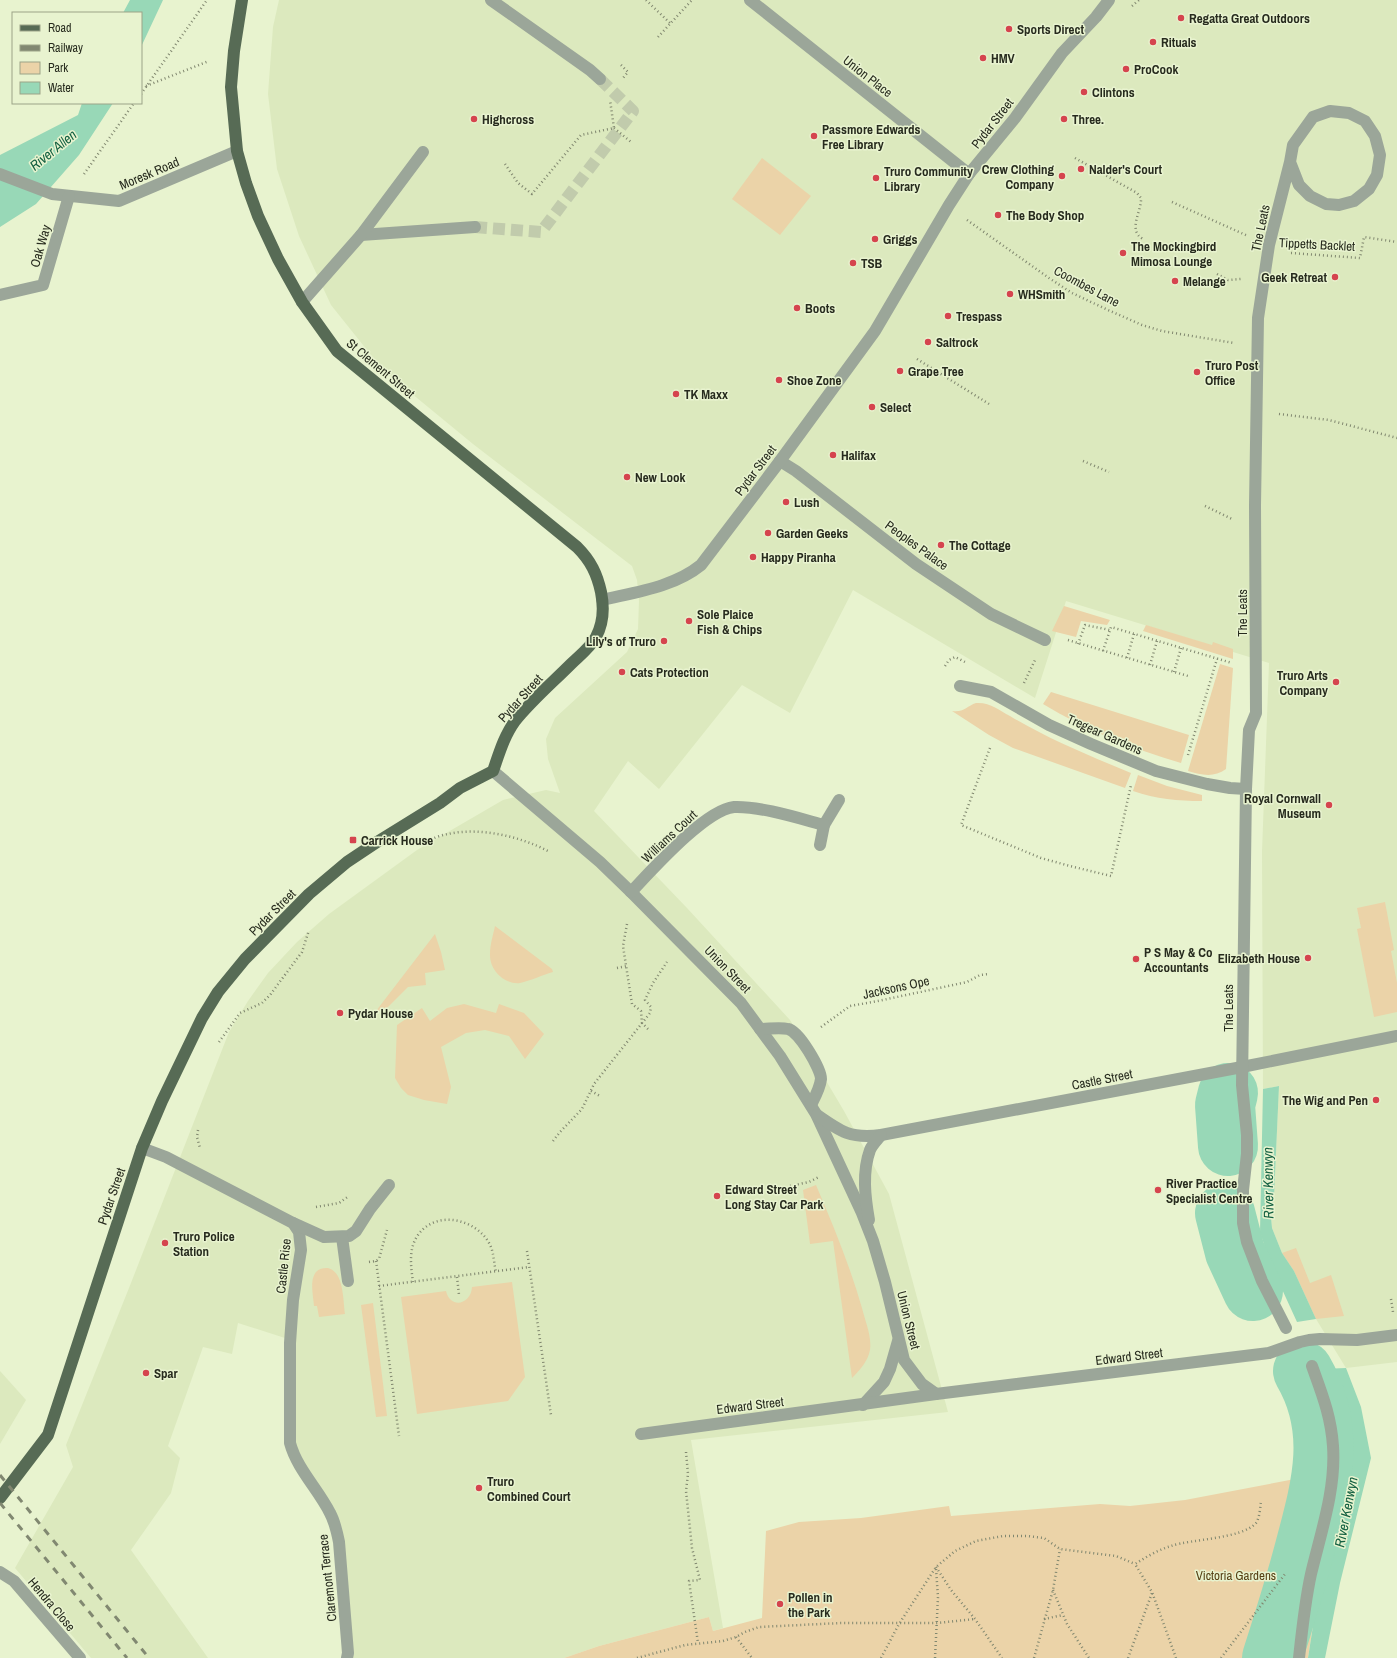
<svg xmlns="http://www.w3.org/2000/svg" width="1397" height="1658" viewBox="0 0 1397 1658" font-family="'Archivo Narrow',sans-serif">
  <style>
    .built { fill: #dce9be }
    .green { fill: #ebd3a8 }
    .water { fill: #98d8b7 }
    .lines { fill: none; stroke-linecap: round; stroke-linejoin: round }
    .river { stroke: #98d8b7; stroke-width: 60 }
    .minor-tunnel { stroke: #c1cbac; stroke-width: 12; stroke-dasharray: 12 6; stroke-linecap: butt }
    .path { stroke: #80876f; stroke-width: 2.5; stroke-dasharray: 1 3; stroke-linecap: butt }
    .minor { stroke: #9ba699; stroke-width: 12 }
    .major { stroke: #576b55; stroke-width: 12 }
    .rail { stroke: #818871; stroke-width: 3; stroke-dasharray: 7 7; stroke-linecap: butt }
    .poi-dot { fill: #d5444e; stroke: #e8f3cf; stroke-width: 1.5 }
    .labels { text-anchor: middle; stroke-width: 3; stroke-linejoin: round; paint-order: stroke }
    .poi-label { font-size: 13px; font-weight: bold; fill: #272b1e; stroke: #e8f3cf; text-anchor: start }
    .street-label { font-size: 13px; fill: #272b1e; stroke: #e8f3cf }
    .park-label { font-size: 13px; fill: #574116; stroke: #e8f3cf }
    .water-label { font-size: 14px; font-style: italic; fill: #146142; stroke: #e8f3cf }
  </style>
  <rect width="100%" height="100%" fill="#e8f3cf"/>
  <!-- built -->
  <g class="built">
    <polygon points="279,0 1397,0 1397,1362 1346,1368 1316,1319 1294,1271 1282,1253 1272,1228 1271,1217 1275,1173 1279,1086 1263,1089 1262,852 1269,663 1066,601 1035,698 853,590 790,713 742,685 659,789 628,761 594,811 687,908 790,1020 844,1111 889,1194 948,1412 691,1440 723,1628 713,1631 709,1617 599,1646 564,1658 347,1658 335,1529 292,1440 288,1339 238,1323 232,1354 203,1347 168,1446 180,1458 171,1493 131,1550 208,1658 91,1658 15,1568 73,1467 66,1445 129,1288 229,1032 248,1001 268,973 297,942 329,914 417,850 503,800 546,790 560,793 548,759 546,739 555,718 627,652 638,629 639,601 637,580 632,566 473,444 383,370 331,305 299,236 277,169 268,94 273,27"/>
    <polygon points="0,1371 26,1400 0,1444"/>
  </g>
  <!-- green -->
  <g class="green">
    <polygon points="762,158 811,196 780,235 732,199"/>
    <polygon points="1064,606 1110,620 1107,625 1081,621 1076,637 1052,631"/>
    <polygon points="1146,625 1212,645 1213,642 1233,649 1233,659 1143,631"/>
    <path d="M 1220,664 L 1233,668 L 1226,769 C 1214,778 1201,775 1188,771 Z"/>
    <path d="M 1051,692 L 1189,735 L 1181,763 C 1133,749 1086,730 1043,704 Z"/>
    <path d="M 976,703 C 990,702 999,710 1010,716 C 1048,739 1090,756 1131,773 L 1125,788 L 1013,748 L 989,735 L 952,711 C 963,713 967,706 976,703 Z"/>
    <path d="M 1138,775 L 1167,786 L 1202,795 L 1202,801 C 1178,801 1156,799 1133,791 Z"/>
    <polygon points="1385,902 1394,950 1391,951 1397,983 1397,1012 1374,1017 1357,929 1361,928 1357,908"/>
    <path d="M 495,926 L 552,969 L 553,972 C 542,975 530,981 520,983 C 504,985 489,969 490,954 C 490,945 493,935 495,926 Z"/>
    <polygon points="435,934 441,952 445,970 425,973 426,985 408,987 384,1011 376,1011"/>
    <polygon points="464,1004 496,1013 499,1004 524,1013 544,1034 525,1059 509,1036 485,1030 466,1033 441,1047 451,1087 447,1104 424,1100 408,1095 401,1088 395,1078 397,1025 422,1008 430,1021 447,1008"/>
    <path d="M 816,1185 C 833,1225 850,1266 862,1308 C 865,1321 872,1336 870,1350 C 868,1361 860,1370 852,1378 L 833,1241 L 810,1244 L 803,1190 Z"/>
    <polygon points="1296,1248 1310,1283 1331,1275 1344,1316 1316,1319 1294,1271 1282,1253"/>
    <path d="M 328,1268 C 344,1272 343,1300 345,1314 L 319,1317 L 317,1306 L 314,1306 C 313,1293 306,1267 328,1268 Z"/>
    <path d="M 512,1282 L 525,1377 L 508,1401 L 417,1414 L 401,1297 L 446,1291 C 450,1309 471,1305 472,1287 Z"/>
    <polygon points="373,1303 387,1416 376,1417 361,1305"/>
    <polygon points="1339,1472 1330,1534 1317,1597 1308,1658 564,1658 599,1646 709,1617 713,1631 762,1618 766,1531 799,1522 861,1518 949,1506 951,1516 1100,1504 1130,1506 1185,1500 1316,1475"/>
  </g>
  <!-- water -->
  <g class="water">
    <polygon points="130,0 163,0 141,47 141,13 123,13"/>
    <polygon points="82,103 113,103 79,155 36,204 0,227 0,155 78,115"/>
    <polygon points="1279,1086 1274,1197 1271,1217 1272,1228 1282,1253 1294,1271 1316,1319 1297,1322 1270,1263 1260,1232 1263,1089"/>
    <path d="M 1346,1368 L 1361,1407 L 1371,1458 L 1340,1583 L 1325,1658 L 1308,1658 C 1313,1627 1317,1596 1323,1565 C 1331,1524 1343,1481 1340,1439 C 1339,1415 1330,1392 1321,1369 Z"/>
  </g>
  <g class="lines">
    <!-- river -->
    <g class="river">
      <polyline points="1228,1146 1225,1105 1228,1093"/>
      <polyline points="1225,1213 1235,1252 1253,1291"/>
      <path d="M 1272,1658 C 1284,1620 1296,1583 1306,1544 C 1322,1484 1337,1429 1303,1371"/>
    </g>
    <!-- minor-tunnel -->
    <polyline class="minor-tunnel" points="475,227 541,232 633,111 600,79"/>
    <!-- path -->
    <g class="path">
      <polyline points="646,0 670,23"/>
      <polyline points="1132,6 1139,0"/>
      <polyline points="658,37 692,0"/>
      <polyline points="621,65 628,72 623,78"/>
      <polyline points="146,86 209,61"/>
      <polyline points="141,94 207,0"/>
      <polyline points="614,128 631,142"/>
      <path d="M 1075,158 L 1137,193 L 1141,198 C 1142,211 1127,230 1143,239"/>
      <polyline points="505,164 518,183 532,194 581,135 614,128 610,100"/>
      <polyline points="84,174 134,103"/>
      <polyline points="1172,202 1248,236"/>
      <polyline points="967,220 1049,278 1072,293 1108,310 1142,325 1162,331 1234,343"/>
      <polyline points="1291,253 1360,258 1364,237 1397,242"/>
      <polyline points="1217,274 1228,280 1241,279"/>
      <polyline points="917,359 989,404"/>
      <polyline points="1279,414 1329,420 1397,438"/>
      <polyline points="1083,461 1109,472"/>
      <polyline points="1205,506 1232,519"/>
      <polyline points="1068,640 1188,676"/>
      <polyline points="1078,644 1085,625 1110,630"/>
      <polyline points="1103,651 1111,627 1232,663"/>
      <polyline points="1127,658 1134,634"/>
      <polyline points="1150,665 1157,641"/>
      <polyline points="945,666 949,660 955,657 965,662"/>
      <polyline points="1174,672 1181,648"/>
      <polyline points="1024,683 1035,660"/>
      <polyline points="990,748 961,825 1041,858 1070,866 1111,876 1131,785"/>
      <polyline points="1188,755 1217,659"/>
      <path d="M 427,841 C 434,838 441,835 448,834 C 479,827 519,836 548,851"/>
      <polyline points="627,924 623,946 632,1004 641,1011 642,1023 648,1029"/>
      <polyline points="617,968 627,966"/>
      <polyline points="821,1027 850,1006 878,1001 967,982 980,975 989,974"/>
      <polyline points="219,1042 240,1013 262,1003 270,995 302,952 309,930"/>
      <polyline points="591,1091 600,1096"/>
      <polyline points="198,1130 197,1137 200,1148"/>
      <polyline points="553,1141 560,1132 582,1109 594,1084 650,1013 651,1007 645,1000 653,983 667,962"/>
      <polyline points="790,1186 809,1182 819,1177"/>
      <polyline points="316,1207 339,1203 349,1196"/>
      <polyline points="527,1251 551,1415"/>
      <polyline points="376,1261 399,1436"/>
      <polyline points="369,1262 376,1261 379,1259 387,1230"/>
      <polyline points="457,1277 459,1295"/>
      <path d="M 413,1282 C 411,1267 408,1249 418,1235 C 437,1208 480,1220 491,1247 C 494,1255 494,1264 496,1272"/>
      <polyline points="379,1286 529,1267"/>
      <polyline points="1391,1299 1393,1312"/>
      <polyline points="686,1452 688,1474 686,1491 692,1548 700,1580 689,1581 698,1643"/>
      <polyline points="936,1567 951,1590 975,1619 1002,1658"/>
      <polyline points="1053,1590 1067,1624 1089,1658"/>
      <polyline points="1044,1619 1063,1615"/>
      <polyline points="736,1637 752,1658"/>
      <polyline points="637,1658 685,1645 723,1641 736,1637 745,1632 759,1627 841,1623 937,1623 975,1619"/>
      <polyline points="881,1658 899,1624 936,1567 955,1551 976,1541 1003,1536 1027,1536 1044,1538 1060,1549 1116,1556 1135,1564"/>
      <polyline points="935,1658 938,1597 936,1569"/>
      <polyline points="1034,1658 1053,1590 1060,1549"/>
      <polyline points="1128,1658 1152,1593"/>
      <path d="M 1176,1658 L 1152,1592 L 1135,1564 C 1146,1557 1158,1550 1171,1546 C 1191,1539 1242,1539 1256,1523 C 1260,1517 1260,1508 1261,1502"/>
      <polyline points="1221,1658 1285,1574"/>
    </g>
    <!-- minor -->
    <g class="minor">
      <polyline points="491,0 590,70 600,79"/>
      <polyline points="750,0 969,174"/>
      <polyline points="0,174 52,194 119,201 237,151"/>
      <polyline points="361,235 475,227"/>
      <polyline points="0,295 43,285 69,196"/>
      <polyline points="302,302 361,235 423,152"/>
      <polyline points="780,461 796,471 916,564 991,614 1045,640"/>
      <path d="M 602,600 C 636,592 674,587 701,565 L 780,461 L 875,331 L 949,205 L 969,174 L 1015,118 L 1062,53 L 1096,17 L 1109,0"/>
      <polyline points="960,686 991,692 1049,725 1091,744 1156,771 1207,784 1230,788 1246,789"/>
      <polyline points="493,771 600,862 631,892 741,1003 780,1056 816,1114 862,1213 873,1241 885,1282 904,1360 922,1384 936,1394"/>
      <polyline points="824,825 839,800"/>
      <path d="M 631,892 C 652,870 705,810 734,807 C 760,806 798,818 824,825 L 820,845"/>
      <path d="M 760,1029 C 769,1029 780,1027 788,1029 C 799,1031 821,1069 821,1079 C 820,1088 815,1097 811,1105"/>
      <path d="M 817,1115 C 841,1132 851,1139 881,1135 L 1242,1067 L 1397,1036"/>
      <path d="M 142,1148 L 166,1157 L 293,1223 L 299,1232 L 301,1250 L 293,1300 L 290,1343 L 290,1443 C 297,1469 318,1489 330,1513 C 335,1522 337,1532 339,1542 L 348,1653 L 347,1658"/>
      <path d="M 869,1220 C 865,1197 862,1172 870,1150 C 872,1145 877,1140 881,1135"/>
      <polyline points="293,1223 324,1237 349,1236 356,1231 370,1209 389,1185"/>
      <polyline points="342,1237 348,1281"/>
      <polyline points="1286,1328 1262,1281 1247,1242 1243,1223 1243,1190 1247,1154 1247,1135 1242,1085 1246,789 1249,730 1256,713 1255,505 1258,318 1269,245 1290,162 1293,145 1313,117 1330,111 1349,113 1365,121 1375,136 1380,155 1377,175 1369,189 1354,201 1339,205 1326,204 1310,196 1299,185 1290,162"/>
      <polyline points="863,1405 884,1382 890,1369 898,1341"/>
      <polyline points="641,1434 936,1394 1269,1353 1300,1342 1309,1340 1320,1339 1357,1340 1397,1335"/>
      <polyline points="0,1572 14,1581 80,1658"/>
      <path d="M 1299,1658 C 1302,1630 1305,1601 1311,1574 C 1321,1532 1336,1489 1333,1446 C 1331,1416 1322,1394 1312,1366"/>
    </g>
    <!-- major -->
    <path class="major" d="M 0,1498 L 48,1435 L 142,1148 L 162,1101 L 202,1018 L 218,992 L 245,959 L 309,894 L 347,862 L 377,842 L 440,803 L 460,788 L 493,771 C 499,754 504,736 515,721 C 532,700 552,683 571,664 C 579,656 590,648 596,637 C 603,624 604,607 601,592 C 597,574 591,561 577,547 L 337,351 L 302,302 L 278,259 L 258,216 L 246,183 L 237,151 L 231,87 L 234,51 L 242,0"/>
    <!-- rail -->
    <g class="rail">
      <polyline points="0,1475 149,1658"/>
      <polyline points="0,1503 127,1658"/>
    </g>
  </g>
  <!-- markers -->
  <g class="poi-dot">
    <circle cx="1181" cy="18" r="4"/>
    <circle cx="1009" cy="29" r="4"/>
    <circle cx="1153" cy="42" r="4"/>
    <circle cx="983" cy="58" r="4"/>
    <circle cx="1126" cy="69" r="4"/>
    <circle cx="1084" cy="92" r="4"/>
    <circle cx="474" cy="119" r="4"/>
    <circle cx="1064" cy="119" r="4"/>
    <circle cx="814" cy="136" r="4"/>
    <circle cx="1081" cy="169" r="4"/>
    <circle cx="1062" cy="176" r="4"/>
    <circle cx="876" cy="178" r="4"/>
    <circle cx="998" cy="215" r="4"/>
    <circle cx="875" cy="239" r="4"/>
    <circle cx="1123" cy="253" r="4"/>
    <circle cx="853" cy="263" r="4"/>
    <circle cx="1335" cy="277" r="4"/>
    <circle cx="1175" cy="281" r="4"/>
    <circle cx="1010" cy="294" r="4"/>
    <circle cx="797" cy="308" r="4"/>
    <circle cx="948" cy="316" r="4"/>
    <circle cx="928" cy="342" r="4"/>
    <circle cx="900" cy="371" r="4"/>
    <circle cx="1197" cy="372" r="4"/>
    <circle cx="779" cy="380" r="4"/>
    <circle cx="676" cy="394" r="4"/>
    <circle cx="872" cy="407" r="4"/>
    <circle cx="833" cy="455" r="4"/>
    <circle cx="627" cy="477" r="4"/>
    <circle cx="786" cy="502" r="4"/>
    <circle cx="768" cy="533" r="4"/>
    <circle cx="941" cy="545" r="4"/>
    <circle cx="753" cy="557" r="4"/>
    <circle cx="689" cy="621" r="4"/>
    <circle cx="664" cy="641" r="4"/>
    <circle cx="622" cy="672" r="4"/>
    <circle cx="1336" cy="682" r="4"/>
    <circle cx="1329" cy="805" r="4"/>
    <rect x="349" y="836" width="8" height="8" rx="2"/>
    <circle cx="1308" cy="958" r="4"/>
    <circle cx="1136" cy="959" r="4"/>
    <circle cx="340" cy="1013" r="4"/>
    <circle cx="1376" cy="1100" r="4"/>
    <circle cx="1158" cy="1190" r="4"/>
    <circle cx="717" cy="1196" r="4"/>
    <circle cx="165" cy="1243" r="4"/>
    <circle cx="146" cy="1373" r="4"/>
    <circle cx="479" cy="1488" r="4"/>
    <circle cx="780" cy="1604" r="4"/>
  </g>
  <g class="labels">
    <!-- poi labels -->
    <g class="poi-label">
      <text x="1189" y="23">Regatta Great Outdoors</text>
      <text x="1017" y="34">Sports Direct</text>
      <text x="1161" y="47">Rituals</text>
      <text x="991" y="63">HMV</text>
      <text x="1134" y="74">ProCook</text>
      <text x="1092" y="97">Clintons</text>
      <text x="482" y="124">Highcross</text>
      <text x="1072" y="124">Three.</text>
      <text x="822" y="134">Passmore Edwards<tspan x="822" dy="15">Free Library</tspan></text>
      <text x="1054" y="174" text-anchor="end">Crew Clothing<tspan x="1054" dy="15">Company</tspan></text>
      <text x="1089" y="174">Nalder's Court</text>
      <text x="884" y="176">Truro Community<tspan x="884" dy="15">Library</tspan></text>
      <text x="1006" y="220">The Body Shop</text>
      <text x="883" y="244">Griggs</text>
      <text x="1131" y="251">The Mockingbird<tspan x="1131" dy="15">Mimosa Lounge</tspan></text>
      <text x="861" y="268">TSB</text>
      <text x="1327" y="282" text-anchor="end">Geek Retreat</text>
      <text x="1183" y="286">Melange</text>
      <text x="1018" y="299">WHSmith</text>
      <text x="805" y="313">Boots</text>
      <text x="956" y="321">Trespass</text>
      <text x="936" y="347">Saltrock</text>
      <text x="1205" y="370">Truro Post<tspan x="1205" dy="15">Office</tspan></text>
      <text x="908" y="376">Grape Tree</text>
      <text x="787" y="385">Shoe Zone</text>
      <text x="684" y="399">TK Maxx</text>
      <text x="880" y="412">Select</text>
      <text x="841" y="460">Halifax</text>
      <text x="635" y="482">New Look</text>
      <text x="794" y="507">Lush</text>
      <text x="776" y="538">Garden Geeks</text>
      <text x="949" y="550">The Cottage</text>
      <text x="761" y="562">Happy Piranha</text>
      <text x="697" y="619">Sole Plaice<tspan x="697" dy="15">Fish &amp; Chips</tspan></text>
      <text x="656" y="646" text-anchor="end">Lily's of Truro</text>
      <text x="630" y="677">Cats Protection</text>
      <text x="1328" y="680" text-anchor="end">Truro Arts<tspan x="1328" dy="15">Company</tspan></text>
      <text x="1321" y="803" text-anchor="end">Royal Cornwall<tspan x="1321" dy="15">Museum</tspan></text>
      <text x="361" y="845">Carrick House</text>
      <text x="1144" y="957">P S May &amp; Co<tspan x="1144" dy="15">Accountants</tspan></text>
      <text x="1300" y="963" text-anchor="end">Elizabeth House</text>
      <text x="348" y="1018">Pydar House</text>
      <text x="1368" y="1105" text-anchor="end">The Wig and Pen</text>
      <text x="1166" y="1188">River Practice<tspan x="1166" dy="15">Specialist Centre</tspan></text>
      <text x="725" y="1194">Edward Street<tspan x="725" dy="15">Long Stay Car Park</tspan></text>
      <text x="173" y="1241">Truro Police<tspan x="173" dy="15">Station</tspan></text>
      <text x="154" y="1378">Spar</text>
      <text x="487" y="1486">Truro<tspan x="487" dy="15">Combined Court</tspan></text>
      <text x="788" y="1602">Pollen in<tspan x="788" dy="15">the Park</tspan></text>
    </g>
    <!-- street labels -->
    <g class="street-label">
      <text transform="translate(868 76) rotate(38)" y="5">Union Place</text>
      <text transform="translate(992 123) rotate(-52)" y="5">Pydar Street</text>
      <text transform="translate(149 173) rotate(-23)" y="5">Moresk Road</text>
      <text transform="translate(1260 228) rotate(-78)" y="5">The Leats</text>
      <text transform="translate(1317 244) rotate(3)" y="5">Tippetts Backlet</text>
      <text transform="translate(40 246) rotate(-74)" y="5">Oak Way</text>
      <text transform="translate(1087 286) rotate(28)" y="5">Coombes Lane</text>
      <text transform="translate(381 368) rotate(40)" y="5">St Clement Street</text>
      <text transform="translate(755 470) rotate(-53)" y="5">Pydar Street</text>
      <text transform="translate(917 545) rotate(36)" y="5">Peoples Palace</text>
      <text transform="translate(1242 613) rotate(-90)" y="5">The Leats</text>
      <text transform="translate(520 698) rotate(-48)" y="5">Pydar Street</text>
      <text transform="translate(1105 734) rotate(24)" y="5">Tregear Gardens</text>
      <text transform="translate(669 836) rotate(-43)" y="5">Williams Court</text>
      <text transform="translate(272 912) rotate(-45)" y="5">Pydar Street</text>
      <text transform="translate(728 969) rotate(46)" y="5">Union Street</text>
      <text transform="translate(896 987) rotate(-12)" y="5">Jacksons Ope</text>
      <text transform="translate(1228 1008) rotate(-90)" y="5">The Leats</text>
      <text transform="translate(1102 1079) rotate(-11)" y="5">Castle Street</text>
      <text transform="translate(111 1196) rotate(-71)" y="5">Pydar Street</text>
      <text transform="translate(283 1266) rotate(-84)" y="5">Castle Rise</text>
      <text transform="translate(909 1320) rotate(76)" y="5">Union Street</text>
      <text transform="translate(1129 1356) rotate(-7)" y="5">Edward Street</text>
      <text transform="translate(750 1405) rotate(-7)" y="5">Edward Street</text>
      <text transform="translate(327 1578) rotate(-96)" y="5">Claremont Terrace</text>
      <text transform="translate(52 1604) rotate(50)" y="5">Hendra Close</text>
    </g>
    <!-- park labels -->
    <g class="park-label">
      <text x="1236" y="1580">Victoria Gardens</text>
    </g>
    <!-- water labels -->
    <g class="water-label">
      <text transform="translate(53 150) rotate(-39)" y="5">River Allen</text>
      <text transform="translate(1268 1183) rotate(-91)" y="5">River Kenwyn</text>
      <text transform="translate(1346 1512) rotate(-79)" y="5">River Kenwyn</text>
    </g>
  </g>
  <!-- legend -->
  <rect x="12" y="12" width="130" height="92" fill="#e8f3cf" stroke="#9ba388"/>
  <rect x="20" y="25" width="20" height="6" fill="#576b55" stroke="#9ba388"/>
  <text x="48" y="32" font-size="12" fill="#272b1e">Road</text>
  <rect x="20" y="45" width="20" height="6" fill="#818871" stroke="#9ba388"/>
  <text x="48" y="52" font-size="12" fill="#272b1e">Railway</text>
  <rect x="20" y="62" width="20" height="12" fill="#ebd3a8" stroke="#9ba388"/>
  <text x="48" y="72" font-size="12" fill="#272b1e">Park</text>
  <rect x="20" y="82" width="20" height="12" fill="#98d8b7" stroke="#9ba388"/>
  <text x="48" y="92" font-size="12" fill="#272b1e">Water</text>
</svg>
